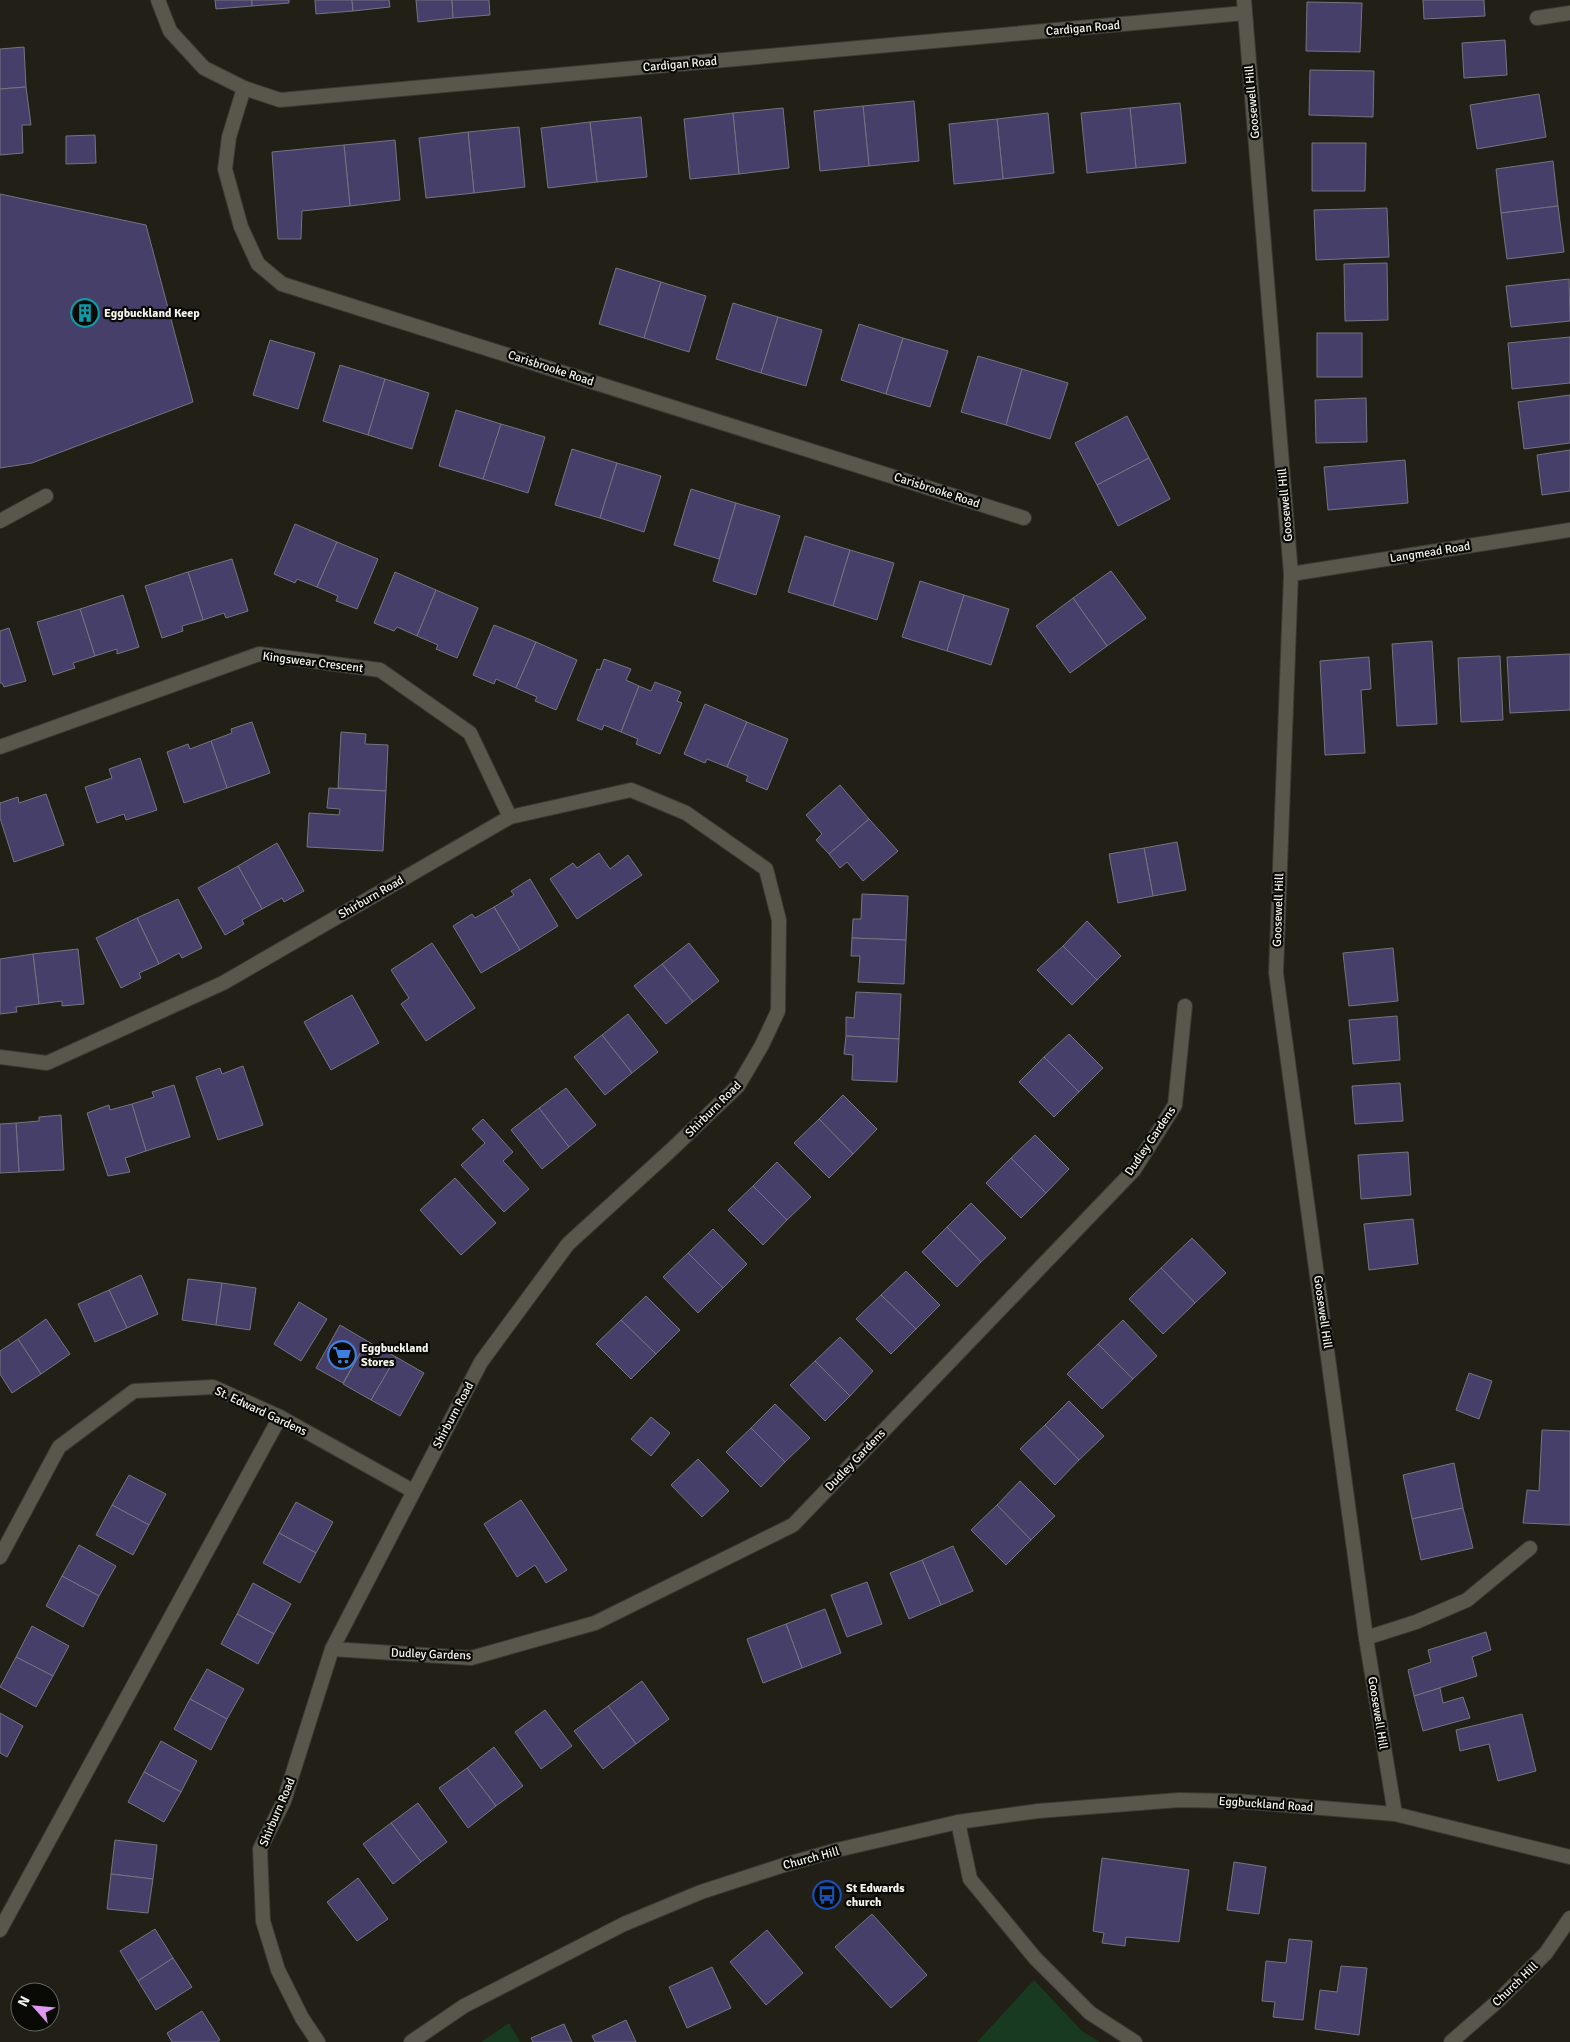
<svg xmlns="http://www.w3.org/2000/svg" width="1570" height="2042" viewBox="0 0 1570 2042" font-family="Signika,sans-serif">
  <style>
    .green { fill: #173a20 }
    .building { fill: #463f6a; stroke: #75747f }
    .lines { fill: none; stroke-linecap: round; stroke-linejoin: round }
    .service-casing { stroke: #393832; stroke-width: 16 }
    .minor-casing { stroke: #393832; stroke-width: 16 }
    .service { stroke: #59574c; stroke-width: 14 }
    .minor { stroke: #59574c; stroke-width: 14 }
    .labels { text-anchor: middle; stroke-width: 4.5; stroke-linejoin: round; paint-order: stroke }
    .street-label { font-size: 12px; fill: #f5f3ed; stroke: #090905 }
    .poi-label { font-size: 12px; font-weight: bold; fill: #f5f3ed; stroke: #090905; text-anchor: start }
  </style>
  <rect width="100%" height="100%" fill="#211f16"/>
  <!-- green -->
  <g class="green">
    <polygon points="1034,1980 1082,2031 1100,2042 977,2042"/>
    <polygon points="509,2023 520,2042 481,2042"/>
  </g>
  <!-- building -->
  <g class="building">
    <polygon points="215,0 252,0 252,6 216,9"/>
    <polygon points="252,0 289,0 289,3 252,6"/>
    <polygon points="315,0 352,0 353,11 316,14"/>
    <polygon points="352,0 389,0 390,7 353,11"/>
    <polygon points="416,0 452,0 453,18 418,22"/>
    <polygon points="452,0 489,0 490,15 453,18"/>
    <polygon points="1423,0 1484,0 1485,16 1424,19"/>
    <polygon points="1307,2 1362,3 1360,52 1306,51"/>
    <polygon points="1505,40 1507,75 1464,78 1462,43"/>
    <polygon points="24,47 26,87 0,89 0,49"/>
    <polygon points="1310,70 1374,71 1373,117 1309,115"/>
    <polygon points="26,87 31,125 22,125 23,153 0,155 0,89"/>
    <polygon points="1539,94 1546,137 1477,149 1470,105"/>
    <polygon points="914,101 919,161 869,166 863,106"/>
    <polygon points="1180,103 1186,163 1136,168 1130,108"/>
    <polygon points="863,106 869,166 820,171 814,111"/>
    <polygon points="783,108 789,168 739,174 733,113"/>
    <polygon points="1130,108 1136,168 1087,173 1081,113"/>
    <polygon points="733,113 739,174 690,179 684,119"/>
    <polygon points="1048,113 1054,173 1003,179 997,119"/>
    <polygon points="641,117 647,177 597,182 590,122"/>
    <polygon points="997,119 1003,179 954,184 949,124"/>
    <polygon points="590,122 597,182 548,188 541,128"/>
    <polygon points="519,127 525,187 474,193 468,132"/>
    <polygon points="468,132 474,193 426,198 419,138"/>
    <polygon points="95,135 96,163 66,164 66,136"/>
    <polygon points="395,140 400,200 350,206 344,145"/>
    <polygon points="1312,143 1366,143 1365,191 1312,191"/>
    <polygon points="344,145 350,206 302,211 301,239 278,239 272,152"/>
    <polygon points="1553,161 1558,206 1501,213 1496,169"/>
    <polygon points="0,194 146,225 193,402 32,463 0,468"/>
    <polygon points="1558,206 1564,252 1507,259 1501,213"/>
    <polygon points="1387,208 1389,257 1316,260 1314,210"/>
    <polygon points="1387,263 1388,320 1345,321 1344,264"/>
    <polygon points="616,268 661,282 644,338 599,324"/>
    <polygon points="1569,279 1570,321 1511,327 1506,286"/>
    <polygon points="661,282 706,296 689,352 644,338"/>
    <polygon points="733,303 778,317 761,373 716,359"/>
    <polygon points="778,317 822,330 806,386 761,373"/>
    <polygon points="859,324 903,338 886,394 841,380"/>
    <rect x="1317" y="333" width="45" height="44"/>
    <polygon points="1570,337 1570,383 1512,389 1508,343"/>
    <polygon points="903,338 948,351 930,407 886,394"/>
    <polygon points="270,340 315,353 298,409 253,395"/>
    <polygon points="978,356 1022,369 1006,425 961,412"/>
    <polygon points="340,365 385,379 368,435 323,421"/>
    <polygon points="1022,369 1068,383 1050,439 1006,425"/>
    <polygon points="385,379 429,393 412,449 368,435"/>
    <polygon points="1570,395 1570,443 1524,449 1518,402"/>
    <polygon points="1366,398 1367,442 1316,443 1315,400"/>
    <polygon points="456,410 501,424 483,479 439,466"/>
    <polygon points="1127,416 1149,458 1097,485 1075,443"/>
    <polygon points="501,424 545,437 528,493 483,479"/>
    <polygon points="572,449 617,463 600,518 555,505"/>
    <polygon points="1570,450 1570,491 1542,495 1537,455"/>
    <polygon points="1149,458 1170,499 1118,526 1097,485"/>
    <polygon points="1405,460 1408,503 1328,510 1324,467"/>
    <polygon points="617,463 661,476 644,532 600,518"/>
    <polygon points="691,489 736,503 719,559 674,545"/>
    <polygon points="736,503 780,516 756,595 713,581"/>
    <polygon points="295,524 337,542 317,587 297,579 295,583 274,574"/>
    <polygon points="805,536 850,550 833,606 788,592"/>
    <polygon points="337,542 378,559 357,609 336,601 338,596 317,587"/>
    <polygon points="850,550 894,563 877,620 833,606"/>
    <polygon points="232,559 248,611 226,618 224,613 203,620 188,572"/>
    <polygon points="1111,571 1146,618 1107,646 1073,598"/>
    <polygon points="188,572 203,620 182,626 183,631 162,638 145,586"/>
    <polygon points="395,572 436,590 417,636 397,627 394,631 374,623"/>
    <polygon points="920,581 964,595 947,651 902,637"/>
    <polygon points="436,590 478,608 457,658 436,649 438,645 417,636"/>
    <polygon points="123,595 139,647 117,654 117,649 95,656 80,609"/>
    <polygon points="964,595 1009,609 991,665 947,651"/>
    <polygon points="1073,598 1107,646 1070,673 1036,626"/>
    <polygon points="80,609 95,656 73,663 75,668 53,675 37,622"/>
    <polygon points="494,625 536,642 516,688 496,679 494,684 473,675"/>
    <polygon points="9,628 26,681 4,687 2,683 0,683 0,631"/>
    <polygon points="1432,641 1437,724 1397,726 1392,644"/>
    <polygon points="536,642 577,660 556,710 535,701 537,697 516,688"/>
    <polygon points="1570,654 1570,710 1510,713 1507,657"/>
    <polygon points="1500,656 1503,720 1461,722 1458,658"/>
    <polygon points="1369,657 1371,689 1361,690 1365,753 1325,755 1320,661"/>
    <polygon points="604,659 631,669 626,680 639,686 621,732 604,725 602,730 577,720 597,669 600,670"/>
    <polygon points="655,682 681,692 677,701 682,703 660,754 636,744 638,739 621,732 639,686 651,691"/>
    <polygon points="705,704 747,722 727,767 707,759 705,763 684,754"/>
    <polygon points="252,722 270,773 227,788 211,741 232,733 231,729"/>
    <polygon points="747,722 788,739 767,790 746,781 748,776 727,767"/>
    <polygon points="341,732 366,734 365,744 388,745 386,791 338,788"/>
    <polygon points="211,741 227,788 184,803 167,752 188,744 190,749"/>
    <polygon points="140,758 157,810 126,820 124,814 97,823 85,787 112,778 109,769"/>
    <polygon points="840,785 869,819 829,854 816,840 822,834 806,815"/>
    <polygon points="329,788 386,791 383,851 307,847 309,813 339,815 340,809 327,808"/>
    <polygon points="46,794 64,845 14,862 0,818 0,803 18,797 19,803"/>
    <polygon points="869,819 898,851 863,881 847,862 840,868 829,854"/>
    <polygon points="1177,842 1186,890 1153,896 1144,848"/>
    <polygon points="277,843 304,891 284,902 282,898 262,909 238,866"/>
    <polygon points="1144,848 1153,896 1118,903 1109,854"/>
    <polygon points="599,853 610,869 628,855 642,875 577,919 550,879 573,863 577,868"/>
    <polygon points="238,866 262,909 242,920 244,924 225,935 198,888"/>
    <polygon points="530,879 558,926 520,950 494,907 514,895 511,891"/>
    <polygon points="862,894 908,896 906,940 852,938 853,919 861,919"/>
    <polygon points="178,899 202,948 182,958 179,953 159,964 137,918"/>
    <polygon points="494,907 520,950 481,973 453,926 472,914 475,918"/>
    <polygon points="137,918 159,964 139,973 141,978 121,988 96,938"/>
    <polygon points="1087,921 1121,956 1097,980 1063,946"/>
    <polygon points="852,938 906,940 904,984 858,982 860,956 851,956"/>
    <polygon points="432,943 475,1008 426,1041 401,1004 409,998 391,970"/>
    <polygon points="689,943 719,981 693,1002 662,964"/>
    <polygon points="1063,946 1097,980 1072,1005 1037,970"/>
    <polygon points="1393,948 1398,1001 1349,1006 1343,953"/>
    <polygon points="78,949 84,1004 62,1006 62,1001 39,1004 33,954"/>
    <polygon points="33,954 39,1004 16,1007 17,1012 0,1014 0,959"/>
    <polygon points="662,964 693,1002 666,1024 634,986"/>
    <polygon points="856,992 901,994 899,1039 846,1036 846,1017 854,1018"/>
    <polygon points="352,995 379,1043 331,1070 304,1022"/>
    <polygon points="628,1014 658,1052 632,1073 602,1035"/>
    <polygon points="1397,1016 1400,1060 1353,1064 1349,1020"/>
    <polygon points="1069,1034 1103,1068 1079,1092 1044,1057"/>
    <polygon points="602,1035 632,1073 605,1095 574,1057"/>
    <polygon points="846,1036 899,1039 897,1082 852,1080 853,1055 844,1054"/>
    <polygon points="1044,1057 1079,1092 1054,1117 1019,1082"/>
    <polygon points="243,1066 263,1125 218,1140 196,1077 220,1068 222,1074"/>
    <polygon points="1400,1083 1403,1121 1355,1124 1352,1086"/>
    <polygon points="174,1085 190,1137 146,1151 132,1104 154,1097 152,1092"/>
    <polygon points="566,1088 596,1125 569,1147 539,1108"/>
    <polygon points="843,1095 877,1129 853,1154 819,1119"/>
    <polygon points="132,1104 146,1151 125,1158 130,1172 108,1176 87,1113 109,1105 110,1110"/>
    <polygon points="539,1108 569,1147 542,1169 511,1130"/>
    <polygon points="61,1115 64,1170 19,1172 16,1123 39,1121 39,1117"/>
    <polygon points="483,1119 513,1152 503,1161 529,1189 504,1212 461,1165 485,1143 472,1129"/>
    <polygon points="819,1119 853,1154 829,1178 794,1143"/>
    <polygon points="16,1123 19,1172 0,1173 0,1124"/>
    <polygon points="1035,1135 1069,1169 1046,1193 1011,1158"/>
    <polygon points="1408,1152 1411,1195 1361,1199 1358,1155"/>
    <polygon points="1011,1158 1046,1193 1021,1218 986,1183"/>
    <polygon points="777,1162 811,1197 787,1220 753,1186"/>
    <polygon points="455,1178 496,1223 461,1255 420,1210"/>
    <polygon points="753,1186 787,1220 763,1245 728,1210"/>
    <polygon points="971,1203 1006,1238 981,1262 947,1227"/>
    <polygon points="1413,1219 1418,1264 1369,1270 1364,1224"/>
    <polygon points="947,1227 981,1262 957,1287 922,1252"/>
    <polygon points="713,1229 747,1264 723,1288 688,1253"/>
    <polygon points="1192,1238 1226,1273 1195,1303 1161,1268"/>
    <polygon points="688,1253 723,1288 698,1313 663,1277"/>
    <polygon points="1161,1268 1195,1303 1163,1334 1129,1299"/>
    <polygon points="906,1271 940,1305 916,1329 881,1295"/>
    <polygon points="141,1275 158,1314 127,1328 109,1290"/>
    <polygon points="188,1279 222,1283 216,1325 182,1320"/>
    <polygon points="222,1283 256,1288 250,1330 216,1325"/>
    <polygon points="109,1290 127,1328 95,1342 78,1304"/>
    <polygon points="881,1295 916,1329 891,1354 856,1319"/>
    <polygon points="646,1296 680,1330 656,1354 621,1320"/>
    <polygon points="299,1302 327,1319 301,1361 274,1344"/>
    <polygon points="46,1319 70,1354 41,1374 18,1339"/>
    <polygon points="621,1320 656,1354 631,1379 596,1344"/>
    <polygon points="1123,1320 1157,1356 1133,1379 1098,1344"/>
    <polygon points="340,1325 367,1341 343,1383 316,1368"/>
    <polygon points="840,1337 873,1371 850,1396 815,1361"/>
    <polygon points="18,1339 41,1374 12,1393 0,1374 0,1351"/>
    <polygon points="367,1341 396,1357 371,1400 343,1384"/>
    <polygon points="1098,1344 1133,1379 1102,1409 1067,1374"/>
    <polygon points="396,1357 424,1373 400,1416 371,1400"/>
    <polygon points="815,1361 850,1396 825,1421 790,1385"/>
    <polygon points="1469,1373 1492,1381 1479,1419 1456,1410"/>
    <polygon points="1069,1401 1104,1436 1079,1460 1045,1425"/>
    <polygon points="775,1404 810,1438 785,1462 751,1428"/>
    <polygon points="651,1417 670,1433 651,1456 631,1439"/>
    <polygon points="1045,1425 1079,1460 1055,1485 1020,1449"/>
    <polygon points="751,1428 785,1462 761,1487 726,1452"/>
    <polygon points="1542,1430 1570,1431 1570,1525 1523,1523 1527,1490 1539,1491"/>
    <polygon points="698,1459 729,1491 702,1517 671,1485"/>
    <polygon points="1454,1463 1463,1508 1412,1519 1403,1475"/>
    <polygon points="129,1475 166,1494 149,1525 112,1505"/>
    <polygon points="1020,1481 1055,1516 1031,1540 997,1505"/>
    <polygon points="521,1500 567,1570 546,1583 535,1565 517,1577 484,1524"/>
    <polygon points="296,1502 333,1522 316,1553 279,1533"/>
    <polygon points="112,1505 149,1525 133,1555 96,1535"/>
    <polygon points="997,1505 1031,1540 1006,1565 971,1530"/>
    <polygon points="1463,1508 1473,1548 1421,1560 1412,1519"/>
    <polygon points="279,1533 316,1553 300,1583 263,1563"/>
    <polygon points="79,1545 116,1566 99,1596 62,1576"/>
    <polygon points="953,1546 973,1591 941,1605 922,1560"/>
    <polygon points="922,1560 941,1605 909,1619 890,1573"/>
    <polygon points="62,1576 99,1596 83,1627 46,1606"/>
    <polygon points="867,1582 882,1624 847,1637 831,1595"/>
    <polygon points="253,1583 291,1604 274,1634 237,1614"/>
    <polygon points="825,1609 841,1653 802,1668 786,1624"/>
    <polygon points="237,1614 274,1634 258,1664 221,1644"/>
    <polygon points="786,1624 802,1668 763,1683 747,1639"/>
    <polygon points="32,1626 69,1646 53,1676 16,1657"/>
    <polygon points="1486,1632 1491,1650 1472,1657 1477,1676 1414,1696 1408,1670 1431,1662 1428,1650"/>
    <polygon points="16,1657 53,1676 36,1707 0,1687"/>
    <polygon points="207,1669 244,1689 227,1719 190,1699"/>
    <polygon points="642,1681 669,1719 636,1744 608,1706"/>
    <polygon points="1440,1688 1443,1703 1463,1697 1470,1718 1423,1731 1414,1696"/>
    <polygon points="190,1699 227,1719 211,1750 174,1729"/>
    <polygon points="608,1706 636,1744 603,1769 574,1731"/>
    <polygon points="545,1710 572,1746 541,1769 515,1732"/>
    <polygon points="0,1713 23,1726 7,1757 0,1753"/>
    <polygon points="1522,1714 1536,1771 1498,1781 1489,1744 1460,1751 1456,1730"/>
    <polygon points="161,1741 197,1761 181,1792 144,1772"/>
    <polygon points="494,1747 523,1786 496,1806 467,1768"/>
    <polygon points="467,1768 496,1806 468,1828 439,1788"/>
    <polygon points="144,1772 181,1792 164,1822 128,1802"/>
    <polygon points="418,1803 447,1842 421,1862 391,1823"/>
    <polygon points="391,1823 421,1862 393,1884 363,1844"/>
    <polygon points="115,1840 157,1845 153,1879 111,1874"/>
    <polygon points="1102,1858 1189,1870 1179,1942 1126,1937 1125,1946 1102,1943 1104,1933 1093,1931"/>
    <polygon points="1234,1862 1266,1867 1259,1914 1227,1910"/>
    <polygon points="111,1874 153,1879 148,1913 107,1909"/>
    <polygon points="358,1878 388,1919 357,1941 327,1902"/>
    <polygon points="872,1914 927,1975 891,2008 835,1947"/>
    <polygon points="155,1929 173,1958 138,1981 120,1951"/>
    <polygon points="767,1930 803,1973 766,2005 730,1962"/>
    <polygon points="1289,1939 1312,1941 1303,2020 1273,2017 1275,2002 1262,2001 1266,1961 1286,1963"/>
    <polygon points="173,1958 192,1987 156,2010 138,1981"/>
    <polygon points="1341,1966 1367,1968 1359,2035 1315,2029 1320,1990 1337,1992"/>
    <polygon points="712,1967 731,2008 687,2028 669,1987"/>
    <polygon points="202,2011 220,2040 217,2042 172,2042 167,2033"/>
    <polygon points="626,2020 636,2042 595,2042 592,2036"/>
    <polygon points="564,2024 572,2042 533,2042 531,2038"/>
  </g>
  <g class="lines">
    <defs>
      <g id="service">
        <polyline points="0,521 46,496"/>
        <polyline points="1366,1638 1416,1622 1467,1600 1530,1548"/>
        <polyline points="0,1930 280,1417"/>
      </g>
      <g id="minor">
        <polyline points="158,0 170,31 204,68 244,88 280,100 1245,13"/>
        <polyline points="1244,0 1291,574 1276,973 1366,1638 1395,1814"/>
        <polyline points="1537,18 1570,13"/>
        <polyline points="244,88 229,137 225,169 241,227 258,264 282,284 1024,518"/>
        <polyline points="1291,574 1570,530"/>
        <polyline points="0,747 259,654 380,670 470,733 510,817"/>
        <polyline points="0,1057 47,1063 223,983 510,817 631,790 686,813 766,869 779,920 778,1011 762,1045 738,1086 670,1151 568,1244 481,1362 332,1649 284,1801 260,1849 263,1921 278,1970 302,2018 318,2042"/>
        <polyline points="0,1557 59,1447 134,1391 213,1387 280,1417 413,1491"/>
        <polyline points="332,1649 471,1658 595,1623 793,1525 1134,1170 1175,1105 1185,1006"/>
        <polyline points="958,1822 970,1879 1035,1958 1090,2013 1135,2042"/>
        <polyline points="411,2042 464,2006 624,1924 701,1892 784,1865 837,1850 958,1822 1038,1811 1179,1800 1235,1801 1395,1814 1570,1857"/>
        <polyline points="1451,2042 1499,2000 1546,1953 1570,1918"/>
      </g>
    </defs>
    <!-- service casing -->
    <use href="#service" class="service-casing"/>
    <!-- minor casing -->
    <use href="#minor" class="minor-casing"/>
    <!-- service -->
    <use href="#service" class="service"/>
    <!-- minor -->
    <use href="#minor" class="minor"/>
  </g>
  <!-- icons -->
  <defs>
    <symbol id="building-ring" viewBox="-11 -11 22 22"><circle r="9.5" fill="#090905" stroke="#0f9aa8" stroke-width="1.5"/><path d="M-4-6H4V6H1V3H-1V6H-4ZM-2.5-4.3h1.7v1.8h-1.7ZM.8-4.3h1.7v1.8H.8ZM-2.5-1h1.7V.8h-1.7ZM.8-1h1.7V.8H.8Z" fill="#0f9aa8"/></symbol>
    <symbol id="supermarket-ring" viewBox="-11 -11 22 22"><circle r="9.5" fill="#090905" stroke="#3f7fe0" stroke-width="1.5"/><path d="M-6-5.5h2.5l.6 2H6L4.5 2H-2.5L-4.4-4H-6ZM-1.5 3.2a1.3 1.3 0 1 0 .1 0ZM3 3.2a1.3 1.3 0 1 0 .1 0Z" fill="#3f7fe0"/></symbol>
    <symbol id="bus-ring" viewBox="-11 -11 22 22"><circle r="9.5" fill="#090905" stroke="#1a4fb4" stroke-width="1.5"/><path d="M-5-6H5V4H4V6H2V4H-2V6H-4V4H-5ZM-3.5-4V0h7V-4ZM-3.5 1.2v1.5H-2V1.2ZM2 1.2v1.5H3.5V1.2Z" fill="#1a4fb4"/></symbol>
  </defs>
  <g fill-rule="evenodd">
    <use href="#building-ring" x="69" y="297" width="32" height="32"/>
    <use href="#supermarket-ring" x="326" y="1339" width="32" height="32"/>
    <use href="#bus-ring" x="811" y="1879" width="32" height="32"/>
  </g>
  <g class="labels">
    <!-- street labels -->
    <g class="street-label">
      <text transform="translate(1083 28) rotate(-5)" y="4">Cardigan Road</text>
      <text transform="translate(680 64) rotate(-5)" y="4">Cardigan Road</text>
      <text transform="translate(1252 102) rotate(-95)" y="4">Goosewell Hill</text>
      <text transform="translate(551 368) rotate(18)" y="4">Carisbrooke Road</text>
      <text transform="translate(937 490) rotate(18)" y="4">Carisbrooke Road</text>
      <text transform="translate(1285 505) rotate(-95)" y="4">Goosewell Hill</text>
      <text transform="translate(1430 552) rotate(-9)" y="4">Langmead Road</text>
      <text transform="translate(313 662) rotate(7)" y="4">Kingswear Crescent</text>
      <text transform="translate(371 897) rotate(-30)" y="4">Shirburn Road</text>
      <text transform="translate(1278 910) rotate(-88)" y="4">Goosewell Hill</text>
      <text transform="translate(713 1109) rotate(-45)" y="4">Shirburn Road</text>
      <text transform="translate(1150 1141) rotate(-56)" y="4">Dudley Gardens</text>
      <text transform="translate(1323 1312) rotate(82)" y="4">Goosewell Hill</text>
      <text transform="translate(261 1411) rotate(25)" y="4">St. Edward Gardens</text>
      <text transform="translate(453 1415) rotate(-62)" y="4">Shirburn Road</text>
      <text transform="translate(855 1460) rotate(-46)" y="4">Dudley Gardens</text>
      <text transform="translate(431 1654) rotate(2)" y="4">Dudley Gardens</text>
      <text transform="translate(1378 1713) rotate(81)" y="4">Goosewell Hill</text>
      <text transform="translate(1266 1804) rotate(4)" y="4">Eggbuckland Road</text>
      <text transform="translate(277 1812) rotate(-67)" y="4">Shirburn Road</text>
      <text transform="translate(811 1858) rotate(-15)" y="4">Church Hill</text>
      <text transform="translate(1515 1984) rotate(-44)" y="4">Church Hill</text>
    </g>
    <!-- poi labels -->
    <g class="poi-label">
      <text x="104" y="317">Eggbuckland Keep</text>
      <text x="361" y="1352">Eggbuckland<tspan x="361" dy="14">Stores</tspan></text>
      <text x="846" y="1892">St Edwards<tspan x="846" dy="14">church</tspan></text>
    </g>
  </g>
  <!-- north arrow -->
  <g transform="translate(35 2007) rotate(297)"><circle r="24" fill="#090905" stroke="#676762"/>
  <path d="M0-4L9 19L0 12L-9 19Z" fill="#de98f2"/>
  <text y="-8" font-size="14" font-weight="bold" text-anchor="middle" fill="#f5f3ed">N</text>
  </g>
</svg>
